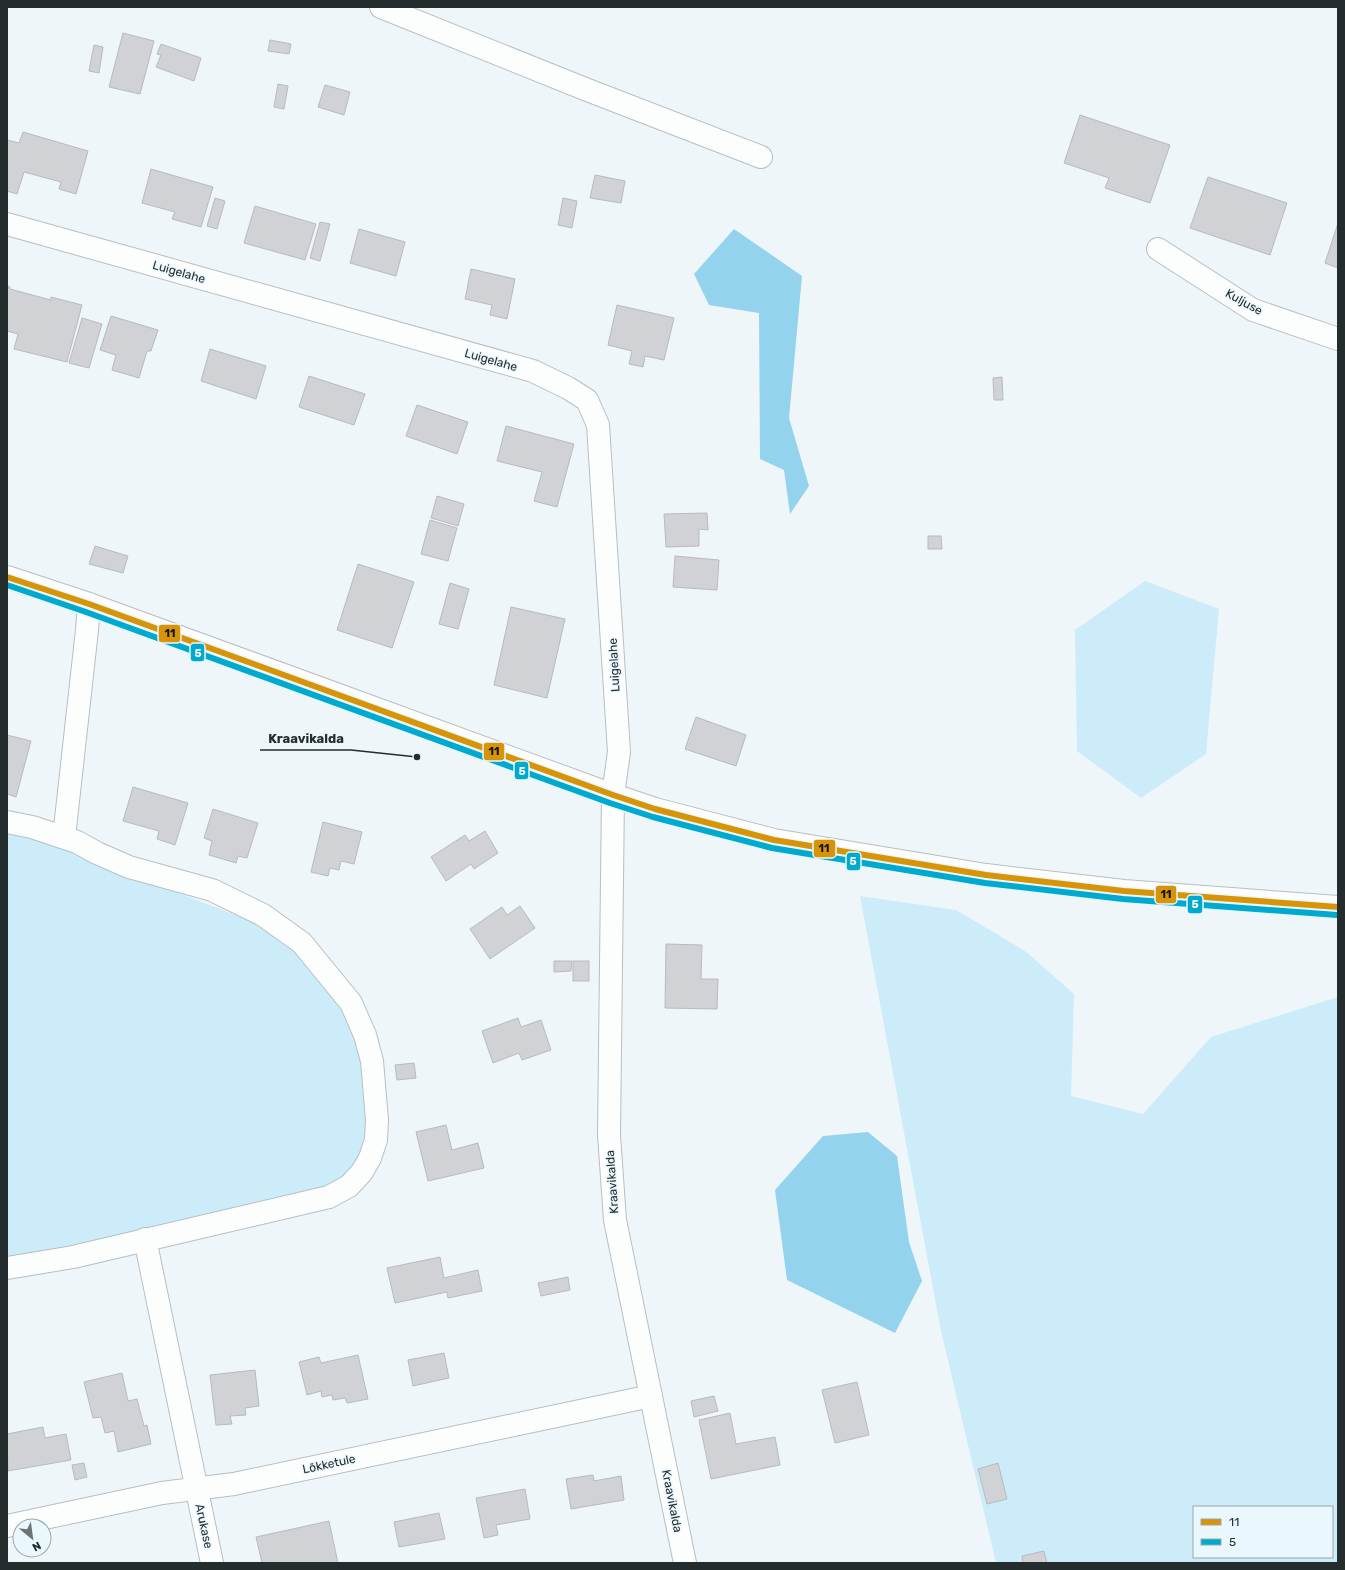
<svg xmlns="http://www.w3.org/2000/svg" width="1345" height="1570" viewBox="0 0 1345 1570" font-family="Rubik,sans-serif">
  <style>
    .green { fill: #ccecfa; fill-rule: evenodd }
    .water { fill: #93d3ed }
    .building { fill: #d1d2d5; stroke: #b9babd }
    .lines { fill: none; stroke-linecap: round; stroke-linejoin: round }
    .street-casing { stroke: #b8bec1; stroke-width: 24 }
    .street { stroke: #fcfefe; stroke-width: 22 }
    .bus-1-casing { stroke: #eaf8fe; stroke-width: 9 }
    .bus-2-casing { stroke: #eaf8fe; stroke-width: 9 }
    .bus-1 { stroke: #d89407; stroke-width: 6 }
    .bus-2 { stroke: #00a9ce; stroke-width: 6 }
    .labels { text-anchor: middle; stroke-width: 3; stroke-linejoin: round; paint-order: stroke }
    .street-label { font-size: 12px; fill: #252c2e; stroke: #eaf8fe }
    .leader { fill: none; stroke: #252c2e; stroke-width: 1.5 }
    .callout-dot { fill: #252c2e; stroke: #eaf8fe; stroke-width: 1.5 }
    .callout-label { font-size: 13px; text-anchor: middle; font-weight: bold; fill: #252c2e; stroke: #eaf8fe; stroke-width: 3; stroke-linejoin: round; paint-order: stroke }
    .line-badge { stroke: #eaf8fe; stroke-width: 1.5 }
    .badge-label { font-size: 11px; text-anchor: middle; font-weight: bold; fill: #fff }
    .pale-badge-label { font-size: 11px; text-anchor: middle; font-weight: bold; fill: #111 }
  </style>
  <rect width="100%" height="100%" fill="#eef6fa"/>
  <!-- green -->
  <g class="green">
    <polygon points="1145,581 1219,609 1206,754 1141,798 1077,751 1075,630"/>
    <polygon points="7,834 37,838 284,934 315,965 361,1044 373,1129 358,1169 336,1186 143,1232 7,1259"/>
    <path d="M 860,896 L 956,910 L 1025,951 L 1074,994 L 1071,1096 L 1143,1114 L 1211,1037 L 1338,997 L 1338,1563 L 996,1563 L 941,1331 ZM 1194,1507 L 1332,1507 L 1332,1557 L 1194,1557 Z"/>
  </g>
  <!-- water -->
  <g class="water">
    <polygon points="734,229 802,276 789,418 809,486 790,514 784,470 760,459 759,313 709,305 694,274"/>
    <polygon points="868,1132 897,1156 909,1242 922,1281 895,1333 787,1280 775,1190 823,1136"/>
  </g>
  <!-- building -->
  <g class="building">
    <polygon points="123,33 154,41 140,94 109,87"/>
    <polygon points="270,40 291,44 289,54 268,51"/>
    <polygon points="161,44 201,58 194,81 156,67 161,55 157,54"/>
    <polygon points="94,45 103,47 99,73 89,71"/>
    <polygon points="278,84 288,86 284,109 274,107"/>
    <polygon points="325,85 350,92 344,115 318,107"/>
    <polygon points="1080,115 1170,145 1150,203 1105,188 1109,178 1064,163"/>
    <polygon points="23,132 88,151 76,194 59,189 61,182 24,172 17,194 7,191 7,140 19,143"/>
    <polygon points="151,169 213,187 201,227 172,219 175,212 142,203"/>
    <polygon points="595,175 625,181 621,203 590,198"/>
    <polygon points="1208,177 1287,203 1270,255 1190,228"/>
    <polygon points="215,198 225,201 217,229 207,226"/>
    <polygon points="563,198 577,201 572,228 558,225"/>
    <polygon points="255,206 316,224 305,260 244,243"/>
    <polygon points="320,222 330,224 320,261 310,258"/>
    <polygon points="1338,223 1338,268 1325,263"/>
    <polygon points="359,229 405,242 396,276 350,263"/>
    <polygon points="471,269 515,279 507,319 490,315 492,305 465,299"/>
    <polygon points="7,286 10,287 10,289 51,300 51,297 82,305 67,362 14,349 18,334 7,331"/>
    <polygon points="617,305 674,318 664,360 645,356 643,367 629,364 632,351 608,345"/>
    <polygon points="111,316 158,330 151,351 147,351 139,378 112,370 116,355 100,350"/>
    <polygon points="82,318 102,324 89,368 69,363"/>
    <polygon points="210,349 266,366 256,399 201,381"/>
    <polygon points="309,376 365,394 354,425 299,407"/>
    <polygon points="1002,377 1003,400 994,400 993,378"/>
    <polygon points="417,405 468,422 457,454 406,436"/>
    <polygon points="506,426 574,444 557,507 534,501 542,472 497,461"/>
    <polygon points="437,496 464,504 458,526 431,518"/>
    <polygon points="707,513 708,530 699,529 699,546 666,547 664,514"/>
    <polygon points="430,520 457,528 448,561 421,554"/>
    <polygon points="928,536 941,536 942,549 928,549"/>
    <polygon points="95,546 128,556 123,573 89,564"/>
    <polygon points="675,556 719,560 717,590 673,587"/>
    <polygon points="358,564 414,582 392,648 337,630"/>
    <polygon points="450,583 469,589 458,629 439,624"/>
    <polygon points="511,607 565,619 547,698 494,685"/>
    <polygon points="696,717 746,735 736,766 685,749"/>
    <polygon points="7,735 31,741 16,797 7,794"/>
    <polygon points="133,787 188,803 175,845 157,839 159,831 123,821"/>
    <polygon points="213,809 258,823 247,858 238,856 236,863 209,855 212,841 204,838"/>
    <polygon points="323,822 362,832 354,864 341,861 339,870 330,868 328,876 311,872"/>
    <polygon points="485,831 498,853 474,869 471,864 446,881 431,857 465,835 469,841"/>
    <polygon points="520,906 535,928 490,959 470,929 502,907 507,915"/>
    <polygon points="666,944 702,945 701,979 718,979 717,1009 665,1008"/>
    <polygon points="554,961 572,961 571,971 554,972"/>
    <rect x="573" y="961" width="16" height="20"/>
    <polygon points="518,1018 521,1027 541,1020 551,1050 522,1060 519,1053 493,1063 482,1031"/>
    <polygon points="414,1063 416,1078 397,1080 395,1065"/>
    <polygon points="446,1125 452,1150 478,1143 484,1168 428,1181 416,1132"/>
    <polygon points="440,1257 444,1278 478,1270 482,1291 448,1298 447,1292 395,1303 387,1268"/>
    <polygon points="568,1277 570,1290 541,1296 538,1283"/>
    <polygon points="444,1353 449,1378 413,1386 408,1360"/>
    <polygon points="358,1355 368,1399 347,1403 345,1398 333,1400 332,1395 322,1397 321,1391 307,1395 299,1362 319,1357 321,1363"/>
    <polygon points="255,1370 259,1406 245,1408 246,1415 230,1416 232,1424 216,1425 210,1375"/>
    <polygon points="122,1373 128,1401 137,1399 144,1426 147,1425 151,1444 118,1452 114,1431 105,1433 101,1417 93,1418 84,1382"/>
    <polygon points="857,1382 869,1435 835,1443 822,1390"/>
    <polygon points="714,1396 718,1411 694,1417 691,1401"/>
    <polygon points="730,1413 736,1444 775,1437 780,1465 711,1479 699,1420"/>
    <polygon points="43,1427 45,1438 66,1434 71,1460 8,1471 7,1434"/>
    <polygon points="84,1463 87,1477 75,1480 72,1465"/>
    <polygon points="998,1463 1007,1499 987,1504 978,1469"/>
    <polygon points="593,1475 594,1481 621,1476 624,1500 571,1509 566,1479"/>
    <polygon points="525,1489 530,1519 496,1525 498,1535 484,1538 476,1498"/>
    <polygon points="439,1513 445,1539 399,1547 394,1522"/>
    <polygon points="329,1521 338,1563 262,1563 256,1537"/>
    <polygon points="1044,1551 1047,1563 1023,1563 1022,1556"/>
  </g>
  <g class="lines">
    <defs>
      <g id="street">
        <polyline points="381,7 585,89 761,157"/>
        <polyline points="7,224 533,371 568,388 587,400 598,425 619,752 613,795 609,1135 615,1220 685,1563"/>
        <polyline points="1158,249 1253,310 1338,339"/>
        <polyline points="7,577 89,604 613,795 655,809 774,840 986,875 1124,891 1338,907"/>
        <polyline points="7,822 32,827 77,842 97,853 129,867 212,890 263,915 302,943 351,1003 365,1035 372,1061 377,1120 376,1140 370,1158 362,1172 349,1186 329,1197 73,1257 7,1268"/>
        <polyline points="64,837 87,630 89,604"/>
        <polyline points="145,1239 212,1563"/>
        <polyline points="7,1526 162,1493 234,1484 651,1396"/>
      </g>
    </defs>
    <!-- street casing -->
    <use href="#street" class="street-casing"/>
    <!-- street -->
    <use href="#street" class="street"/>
    <defs>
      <polyline id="bus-1" points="7,577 89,604 613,795 655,809 774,840 986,875 1124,891 1338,907"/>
      <polyline id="bus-2" points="7,585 86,612 610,803 653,817 772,848 985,883 1123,899 1337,915"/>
    </defs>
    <!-- bus-1 casing -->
    <use href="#bus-1" class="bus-1-casing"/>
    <!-- bus-2 casing -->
    <use href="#bus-2" class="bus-2-casing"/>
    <!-- bus-1 -->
    <use href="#bus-1" class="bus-1"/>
    <!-- bus-2 -->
    <use href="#bus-2" class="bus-2"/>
  </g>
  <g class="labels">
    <!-- street labels -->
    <g class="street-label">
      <text transform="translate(179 272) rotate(16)" y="4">Luigelahe</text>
      <text transform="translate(1244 302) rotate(29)" y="4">Kuljuse</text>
      <text transform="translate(491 360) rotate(16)" y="4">Luigelahe</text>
      <text transform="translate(614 665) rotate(-93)" y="4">Luigelahe</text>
      <text transform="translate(612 1182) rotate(-94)" y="4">Kraavikalda</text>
      <text transform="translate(329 1464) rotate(-12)" y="4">Lõkketule</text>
      <text transform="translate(672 1501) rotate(79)" y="4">Kraavikalda</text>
      <text transform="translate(204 1526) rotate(78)" y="4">Arukase</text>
    </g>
  </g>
  <!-- callouts -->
  <path class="leader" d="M417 757L351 750H260"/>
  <circle class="callout-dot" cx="417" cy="757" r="4"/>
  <g class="callout-label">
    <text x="306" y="743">Kraavikalda</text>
  </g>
  <g class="line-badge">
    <rect x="158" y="624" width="23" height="19" rx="4" fill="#d89407"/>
    <rect x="190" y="643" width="15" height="19" rx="4" fill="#00a9ce"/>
    <rect x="483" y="742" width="22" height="19" rx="4" fill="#d89407"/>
    <rect x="514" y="761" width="15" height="19" rx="4" fill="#00a9ce"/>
    <rect x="813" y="839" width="23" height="19" rx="4" fill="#d89407"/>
    <rect x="846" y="852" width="15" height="19" rx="4" fill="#00a9ce"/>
    <rect x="1155" y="885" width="22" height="19" rx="4" fill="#d89407"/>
    <rect x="1187" y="895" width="16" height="19" rx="4" fill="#00a9ce"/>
  </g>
  <g class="badge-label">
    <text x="198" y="657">5</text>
    <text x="522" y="775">5</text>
    <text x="853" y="865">5</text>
    <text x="1195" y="908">5</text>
  </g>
  <g class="pale-badge-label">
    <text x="170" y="637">11</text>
    <text x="494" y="755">11</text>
    <text x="824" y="852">11</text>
    <text x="1166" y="898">11</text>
  </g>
  <!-- border -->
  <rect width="1345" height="1570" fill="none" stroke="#252c2e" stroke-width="16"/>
  <!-- legend -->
  <rect x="1193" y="1506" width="140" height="52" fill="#eaf8fe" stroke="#9ba6ab"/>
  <rect x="1201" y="1519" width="20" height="6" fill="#d89407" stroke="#9ba6ab"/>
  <text x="1229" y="1526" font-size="12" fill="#252c2e">11</text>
  <rect x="1201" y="1539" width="20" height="6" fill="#00a9ce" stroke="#9ba6ab"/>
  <text x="1229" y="1546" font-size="12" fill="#252c2e">5</text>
  <!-- north arrow -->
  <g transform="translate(32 1538) rotate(151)"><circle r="19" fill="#eaf8fe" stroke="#9ba6ab"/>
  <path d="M0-3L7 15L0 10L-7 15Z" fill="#6b7375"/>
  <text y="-6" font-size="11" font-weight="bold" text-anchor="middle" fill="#252c2e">N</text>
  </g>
</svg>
